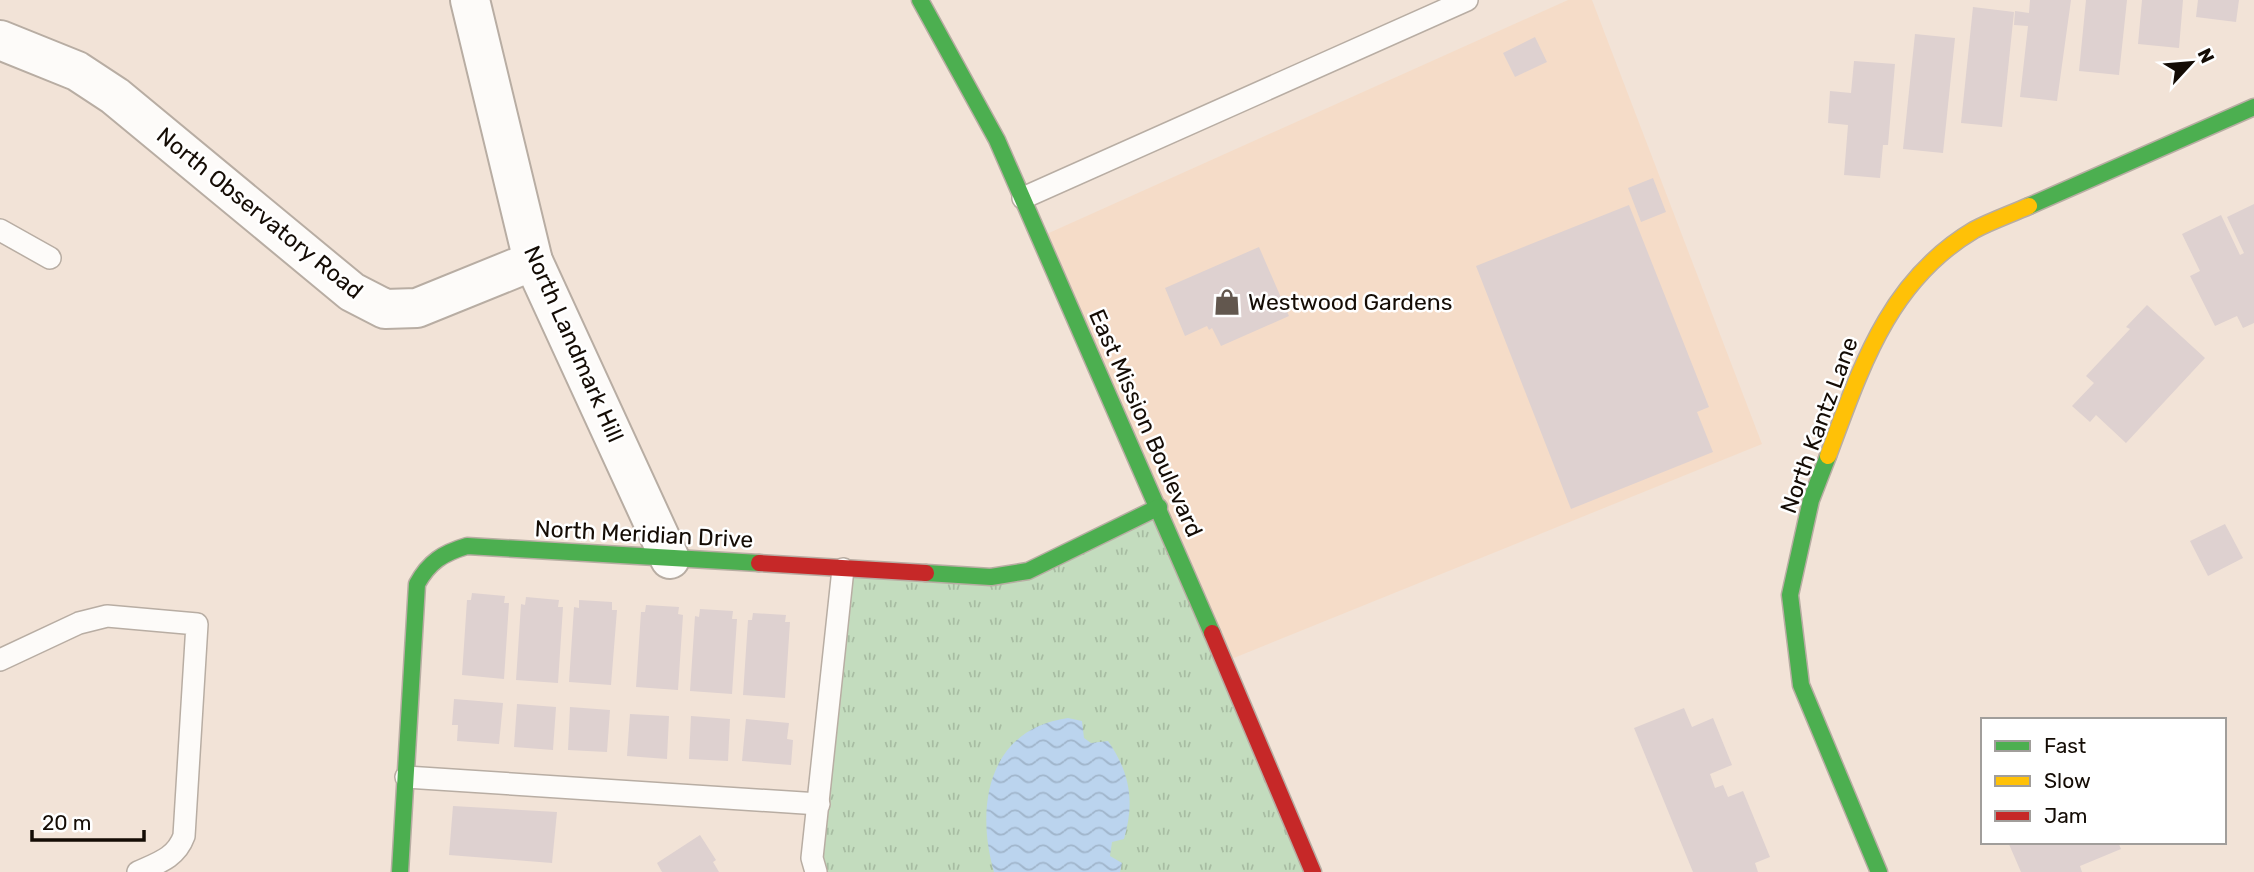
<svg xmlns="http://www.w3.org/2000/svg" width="2254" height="872" viewBox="0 0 2254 872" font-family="Rubik,sans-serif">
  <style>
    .built { fill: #f5dcc8 }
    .park { fill: url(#park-tufts) }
    .water { fill: url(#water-waves) }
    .building { fill: #ded1d0 }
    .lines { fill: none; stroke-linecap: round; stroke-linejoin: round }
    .lane-casing { stroke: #b8ada3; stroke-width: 24 }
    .street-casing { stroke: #b8ada3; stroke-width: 42 }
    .fast-casing { stroke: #b8ada3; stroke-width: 19 }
    .slow-casing { stroke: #b8ada3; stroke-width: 19 }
    .jam-casing { stroke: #b8ada3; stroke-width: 19 }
    .lane { stroke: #fdfbf9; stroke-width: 21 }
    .street { stroke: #fdfbf9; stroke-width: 38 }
    .fast { stroke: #4caf50; stroke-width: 16 }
    .slow { stroke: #ffc107; stroke-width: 16 }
    .jam { stroke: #c62828; stroke-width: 16 }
    .labels { text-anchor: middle; stroke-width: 5; stroke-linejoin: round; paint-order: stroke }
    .street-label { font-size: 23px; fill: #140c05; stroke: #fff }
    .poi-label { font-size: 23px; fill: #140c05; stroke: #fff; text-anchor: start }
  </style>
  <defs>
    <pattern id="park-tufts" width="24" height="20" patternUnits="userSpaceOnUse" patternTransform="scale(1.75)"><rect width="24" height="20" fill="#c3dcbe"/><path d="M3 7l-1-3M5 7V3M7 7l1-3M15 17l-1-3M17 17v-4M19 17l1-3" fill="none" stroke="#a7bca2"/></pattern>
    <pattern id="water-waves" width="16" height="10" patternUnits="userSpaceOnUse" patternTransform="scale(1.75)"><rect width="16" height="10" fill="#bbd4ee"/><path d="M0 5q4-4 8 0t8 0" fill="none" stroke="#a0b5cb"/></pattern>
  </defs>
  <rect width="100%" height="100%" fill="#f2e3d7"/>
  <!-- built -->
  <polygon class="built" points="1568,0 1592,0 1762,444 1224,662 1040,237"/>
  <!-- park -->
  <polygon class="park" points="1159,507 1313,872 816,872 843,569 991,577"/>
  <!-- water -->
  <path class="water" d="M 1068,718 L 1082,721 L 1084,738 L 1091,743 L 1108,741 C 1130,773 1135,801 1124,839 L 1112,842 L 1110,856 L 1122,863 L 1120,872 L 994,872 C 975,806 988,729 1068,718 Z"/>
  <!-- building -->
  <g class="building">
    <polygon points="2030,0 2071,0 2057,101 2020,97 2028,26 2014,25 2015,11 2029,13"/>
    <polygon points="2086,0 2127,0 2119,75 2079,71"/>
    <polygon points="2142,0 2183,0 2179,48 2138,44"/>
    <polygon points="2198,0 2239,0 2236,22 2196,17"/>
    <polygon points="1973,7 2014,12 2002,127 1961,123"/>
    <polygon points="1915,34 1955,38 1943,153 1903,149"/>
    <polygon points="1535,37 1547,62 1515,77 1503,53"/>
    <polygon points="1854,61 1895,64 1888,145 1883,145 1880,178 1844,175 1848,125 1828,123 1830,91 1851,93"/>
    <polygon points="1653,178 1666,212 1641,222 1628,188"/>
    <polygon points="2254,204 2254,323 2243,328 2237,316 2215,326 2190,276 2200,271 2182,234 2221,215 2240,255 2244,253 2227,217"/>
    <polygon points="1629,205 1709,407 1697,412 1713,452 1571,509 1476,266"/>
    <polygon points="1259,247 1289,316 1221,346 1212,328 1209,330 1207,326 1185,336 1165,288"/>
    <polygon points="2147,305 2205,358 2126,443 2096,415 2090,422 2072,406 2094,383 2086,376 2130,329 2126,327"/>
    <polygon points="2225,524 2243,558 2208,576 2190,541"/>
    <polygon points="472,593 505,596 504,603 509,603 504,679 462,675 467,600 471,600"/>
    <polygon points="526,597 559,600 558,607 563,607 558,683 516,680 521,604 525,605"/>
    <polygon points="579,600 612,602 612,610 617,610 611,685 569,682 574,607 579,608"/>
    <polygon points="646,605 679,607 678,614 683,615 678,690 636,687 641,612 645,612"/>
    <polygon points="700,609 733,611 732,619 737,619 732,694 690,691 695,616 699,617"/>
    <polygon points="753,613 786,615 785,622 790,622 785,698 743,695 748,620 752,620"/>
    <polygon points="454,699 503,703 499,744 457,741 458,725 452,725"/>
    <polygon points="517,704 556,707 553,750 514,747"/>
    <polygon points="570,707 610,710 607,752 568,750"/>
    <polygon points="1684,708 1692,727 1713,718 1732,765 1710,774 1715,788 1723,785 1728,797 1743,791 1770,857 1755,863 1758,872 1693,872 1634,728"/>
    <polygon points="630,714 669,716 667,759 627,756"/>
    <polygon points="691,716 730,719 728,761 689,759"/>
    <polygon points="746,719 789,723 787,739 793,740 791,765 742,761"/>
    <polygon points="453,806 557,812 552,863 449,855"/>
    <polygon points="700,835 716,860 713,862 719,872 662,872 657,863"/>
    <polygon points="2008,842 2118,842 2121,849 2080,866 2082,872 2021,872"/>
  </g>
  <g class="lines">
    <defs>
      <g id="lane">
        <polyline points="1023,198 1467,0"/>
        <polyline points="0,230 50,258"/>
        <path d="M 0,660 L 79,623 L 107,616 L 197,624 L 184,836 C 176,858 158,863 138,872"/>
        <polyline points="406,777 819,804"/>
        <polyline points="816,872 812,858 843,569"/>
      </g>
      <g id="street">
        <polyline points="470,0 533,261 670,559"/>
        <polyline points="0,40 77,71 115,96 352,292 385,309 417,308 533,261"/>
      </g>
      <g id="fast">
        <polyline points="920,0 997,140 1212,633"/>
        <polyline points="2029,206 2254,107"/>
        <polyline points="1828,456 1811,500 1790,595 1801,685 1879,872"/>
        <polyline points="926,573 991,577 1028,571 1159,507"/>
        <path d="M 400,872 L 417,584 C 429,562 443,553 467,546 L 759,563"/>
      </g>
      <path id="slow" d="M 1828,456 C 1861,368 1888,281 1974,230 C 1991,221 2011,214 2029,206"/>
      <g id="jam">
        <polyline points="759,563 926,573"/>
        <polyline points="1212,633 1313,872"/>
      </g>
    </defs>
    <!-- lane casing -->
    <use href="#lane" class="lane-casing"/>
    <!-- street casing -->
    <use href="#street" class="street-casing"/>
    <!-- fast casing -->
    <use href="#fast" class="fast-casing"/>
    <!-- slow casing -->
    <use href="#slow" class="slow-casing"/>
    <!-- jam casing -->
    <use href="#jam" class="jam-casing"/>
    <!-- lane -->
    <use href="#lane" class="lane"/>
    <!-- street -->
    <use href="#street" class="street"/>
    <!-- fast -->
    <use href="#fast" class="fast"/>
    <!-- slow -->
    <use href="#slow" class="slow"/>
    <!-- jam -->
    <use href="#jam" class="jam"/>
  </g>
  <!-- icons -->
  <defs>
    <symbol id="shop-bare" viewBox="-9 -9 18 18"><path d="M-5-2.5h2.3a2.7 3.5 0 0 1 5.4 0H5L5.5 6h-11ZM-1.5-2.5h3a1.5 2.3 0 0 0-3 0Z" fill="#62574e" stroke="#fff" stroke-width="2.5" paint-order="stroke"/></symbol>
  </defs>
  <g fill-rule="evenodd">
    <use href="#shop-bare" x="1208" y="283" width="38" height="38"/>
  </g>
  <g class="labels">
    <!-- street labels -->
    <g class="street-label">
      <text transform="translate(260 213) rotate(39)" y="8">North Observatory Road</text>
      <text transform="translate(574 344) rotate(66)" y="8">North Landmark Hill</text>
      <text transform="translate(1146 423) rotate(66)" y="8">East Mission Boulevard</text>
      <text transform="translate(1819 425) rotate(-70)" y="8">North Kantz Lane</text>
      <text transform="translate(644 534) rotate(3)" y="8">North Meridian Drive</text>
    </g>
    <!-- poi labels -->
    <g class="poi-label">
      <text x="1248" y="310">Westwood Gardens</text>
    </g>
  </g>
  <!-- legend -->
  <rect x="1981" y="718" width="245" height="126" fill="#ffffff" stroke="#a19e9b" stroke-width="2"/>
  <rect x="1995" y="741" width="35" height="10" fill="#4caf50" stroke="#a19e9b" stroke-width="2"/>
  <text x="2044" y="753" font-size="21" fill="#140c05">Fast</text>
  <rect x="1995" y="776" width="35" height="10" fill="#ffc107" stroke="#a19e9b" stroke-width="2"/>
  <text x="2044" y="788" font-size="21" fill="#140c05">Slow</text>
  <rect x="1995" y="811" width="35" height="10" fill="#c62828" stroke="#a19e9b" stroke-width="2"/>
  <text x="2044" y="823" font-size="21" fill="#140c05">Jam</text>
  <!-- north arrow -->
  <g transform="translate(2191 63) rotate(64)" stroke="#ffffff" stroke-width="5" paint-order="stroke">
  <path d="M0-5L12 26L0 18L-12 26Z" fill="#140c05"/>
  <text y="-10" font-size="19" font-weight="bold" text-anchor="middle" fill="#140c05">N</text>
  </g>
  <!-- scale -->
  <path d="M32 830v10h112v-10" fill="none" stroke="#140c05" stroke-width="3.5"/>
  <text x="42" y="830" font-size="21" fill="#140c05" stroke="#ffffff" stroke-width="5" paint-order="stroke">20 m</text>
</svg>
